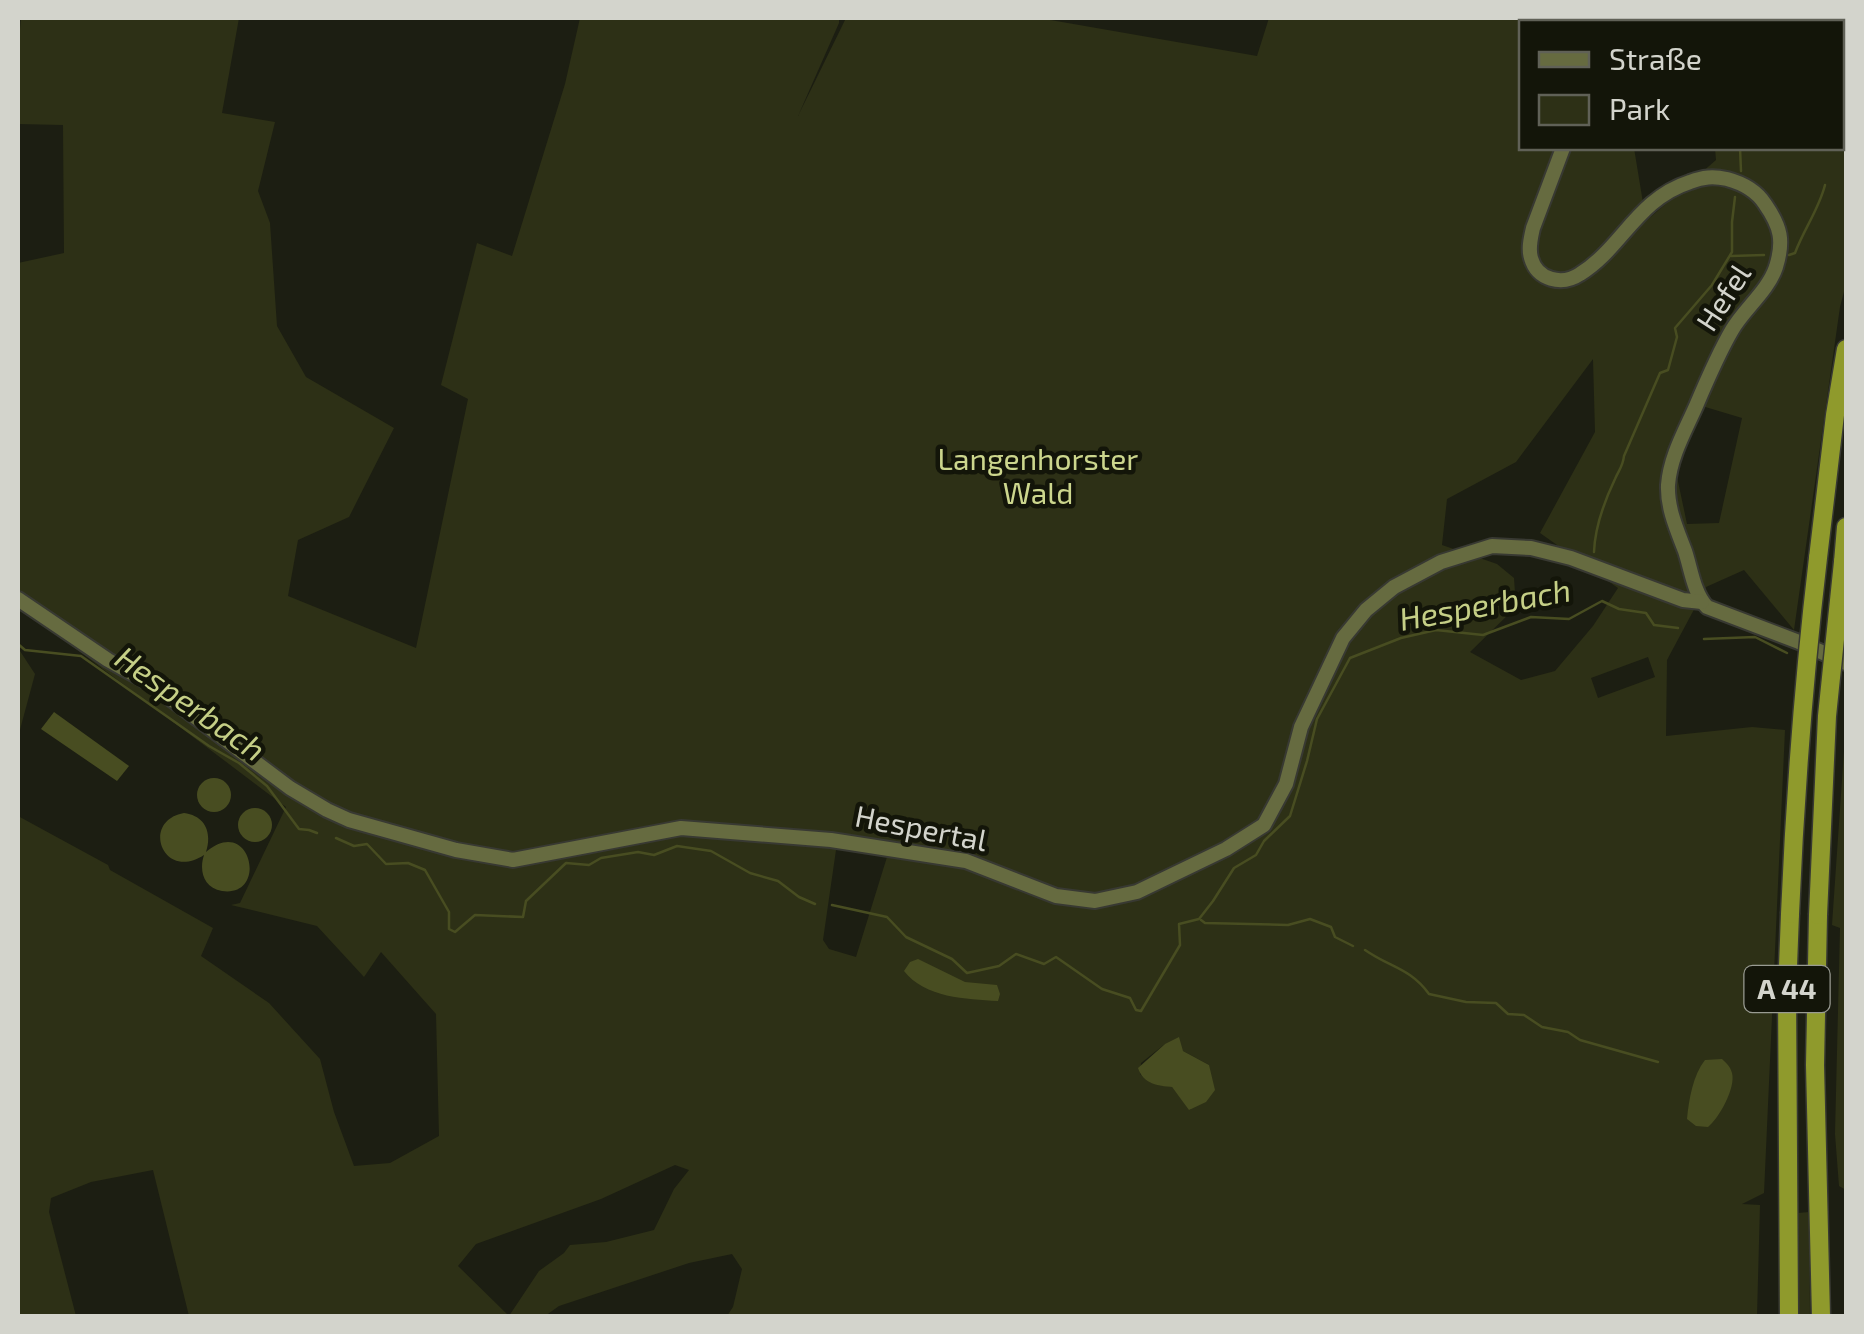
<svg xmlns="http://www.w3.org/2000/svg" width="1864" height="1334" viewBox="0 0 1864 1334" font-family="'Exo 2',sans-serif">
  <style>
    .green { fill: #2d3016; fill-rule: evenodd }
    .water { fill: #484d21 }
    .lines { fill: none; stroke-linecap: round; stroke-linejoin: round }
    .stream { stroke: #484d21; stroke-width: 2.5 }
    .secondary-casing { stroke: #383932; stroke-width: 18 }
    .highway-casing { stroke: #383932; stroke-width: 21 }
    .secondary { stroke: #666b40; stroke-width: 14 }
    .highway { stroke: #8f9a2c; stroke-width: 18 }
    .highway-bridge-casing { stroke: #383932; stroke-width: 21; stroke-linecap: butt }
    .highway-bridge { stroke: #8f9a2c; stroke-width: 18 }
    .labels { text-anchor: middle; stroke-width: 9; stroke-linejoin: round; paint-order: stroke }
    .shield { fill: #131509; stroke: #999b92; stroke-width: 2.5 }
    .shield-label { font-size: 28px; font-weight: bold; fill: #d3d4cc }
    .street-label { font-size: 30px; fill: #d3d4cc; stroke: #131509 }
    .park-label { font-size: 30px; fill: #ccd68d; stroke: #131509 }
    .water-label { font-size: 32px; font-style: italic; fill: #c5cf86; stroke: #131509 }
  </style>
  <rect width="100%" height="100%" fill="#1c1e12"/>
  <!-- green -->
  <g class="green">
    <path d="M 21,18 L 239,18 L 222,113 L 275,122 L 258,191 L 270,223 L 277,326 L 306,377 L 394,428 L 349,517 L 298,540 L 288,596 L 416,648 L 468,399 L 441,385 L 477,243 L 512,256 L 565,84 L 580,18 L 839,18 L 839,23 L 798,116 L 846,18 L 1039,18 L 1257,56 L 1269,18 L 1608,18 L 1609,22 L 1522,22 L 1522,148 L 1634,148 L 1646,221 L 1716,160 L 1715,148 L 1842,148 L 1842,22 L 1701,22 L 1700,18 L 1846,18 L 1846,284 L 1840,307 L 1794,630 L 1744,570 L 1706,587 L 1667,660 L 1666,736 L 1752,727 L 1785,730 L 1764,1193 L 1742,1204 L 1760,1205 L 1757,1316 L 727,1316 L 733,1307 L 742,1269 L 732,1254 L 689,1263 L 559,1306 L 545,1316 L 189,1316 L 153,1170 L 91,1182 L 51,1198 L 49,1212 L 76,1316 L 18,1316 L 18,816 L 108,865 L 110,870 L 213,928 L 201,956 L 269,1003 L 320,1059 L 334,1112 L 354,1166 L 390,1163 L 439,1136 L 436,1014 L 381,952 L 364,977 L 317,926 L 231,905 L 240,903 L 286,807 L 18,605 L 18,263 L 64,253 L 63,125 L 18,124 L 18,50 ZM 1593,359 L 1595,432 L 1540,533 L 1618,588 L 1593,626 L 1555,671 L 1521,680 L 1470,652 L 1516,607 L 1514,578 L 1497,564 L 1442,545 L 1447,499 L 1516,462 ZM 1702,406 L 1742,418 L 1719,523 L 1687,524 L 1676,472 ZM 1648,657 L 1655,677 L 1598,698 L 1591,678 ZM 836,850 L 864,851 L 887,857 L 856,957 L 829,949 L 823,940 ZM 1165,1044 L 1183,1051 L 1209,1065 L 1190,1110 L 1172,1087 L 1151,1083 L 1140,1074 L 1141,1063 ZM 675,1165 L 689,1170 L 674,1189 L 654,1230 L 606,1242 L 570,1245 L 564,1253 L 539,1271 L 509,1316 L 458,1266 L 476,1244 L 601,1199 Z"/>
    <polygon points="18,648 35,674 18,737"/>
    <polygon points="1846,722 1846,1190 1839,1186 1835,1134 1840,928 1832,925"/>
    <polygon points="1809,1212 1810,1316 1799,1316 1798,1213"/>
  </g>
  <!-- water -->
  <g class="water">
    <polygon points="54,712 129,766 117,781 41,729"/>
    <circle cx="214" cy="795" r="17"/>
    <circle cx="255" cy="825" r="17"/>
    <path d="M 184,813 C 206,816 212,833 206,852 C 251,814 269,898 222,891 C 203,888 199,870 204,855 C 163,882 140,821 184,813 Z"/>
    <path d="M 918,959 L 965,982 L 997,985 L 1000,994 L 998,1001 C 966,999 925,998 904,971 L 910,962 Z"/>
    <path d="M 1179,1037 L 1183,1051 L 1209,1065 L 1215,1090 L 1206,1102 L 1189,1110 L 1172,1087 C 1158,1086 1143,1084 1138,1068 L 1165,1044 Z"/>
    <path d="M 1722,1059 C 1727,1064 1730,1066 1732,1073 C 1736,1088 1719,1118 1708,1127 L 1696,1126 L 1687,1119 C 1689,1099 1693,1075 1705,1060 Z"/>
  </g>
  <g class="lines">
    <!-- stream -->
    <g class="stream">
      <polyline points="1722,22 1724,18"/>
      <polyline points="1740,148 1741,171"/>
      <path d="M 1789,255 L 1795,253 C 1804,229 1819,209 1825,185"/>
      <polyline points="1731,256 1764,255"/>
      <path d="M 1594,552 C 1595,526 1604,502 1615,479 C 1619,470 1623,466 1624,456 L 1660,373 L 1668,370 L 1677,337 L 1675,328 L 1712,285 L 1732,252 L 1732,222 L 1735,197"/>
      <polyline points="1704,639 1755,637 1787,653"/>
      <polyline points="18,644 25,650 81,656 209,746 239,763 267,786 299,829 309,830 317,833"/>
      <polyline points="336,838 354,846 367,844 386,864 408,863 425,870 449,912 449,929 455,932 475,915 523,917 526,901 566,863 589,865 601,858 638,852 654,855 677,846 711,851 750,873 778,881 799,897 815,904"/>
      <polyline points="832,905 887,917 906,937 952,959 967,973 999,966 1016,954 1044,964 1056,957 1102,989 1130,998 1136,1010 1141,1011 1180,945 1179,924 1199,919 1213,901 1234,868 1256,855 1264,841 1290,816 1307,761 1317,719 1350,658 1401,638 1436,630 1483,635 1531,617 1569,619 1602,601 1619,609 1646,613 1654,625 1678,628"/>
      <polyline points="1201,920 1205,923 1288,925 1310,919 1331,927 1335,937 1353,946"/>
      <path d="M 1365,950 C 1391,968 1410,968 1429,994 L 1466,1002 L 1496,1003 L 1508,1014 L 1524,1015 L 1542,1027 L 1568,1032 L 1580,1040 L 1658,1062"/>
    </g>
    <defs>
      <g id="secondary">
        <polyline points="1600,18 1600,22"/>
        <path d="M 1563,148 L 1533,228 C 1531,237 1528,248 1531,258 C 1537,280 1562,286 1580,274 C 1622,248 1637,199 1690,182 C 1703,177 1713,176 1727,179 C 1742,183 1756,190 1765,204 C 1781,227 1784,241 1776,267 C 1768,291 1744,309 1732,330 C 1718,354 1707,380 1696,406 C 1685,431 1670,457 1668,485 C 1667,508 1677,530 1685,551 C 1691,569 1694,594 1707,607 L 1799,642 L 1846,663"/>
        <polyline points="18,599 108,660 151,684 290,788 327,810 349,820 456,850 513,860 681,828 831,840 966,861 1056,896 1095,901 1137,892 1226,849 1264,825 1286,784 1301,727 1343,638 1366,610 1394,587 1441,562 1492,546 1531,548 1571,558 1683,600 1702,602"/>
      </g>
      <g id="highway">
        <polyline points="1818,558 1835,415 1846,349"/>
        <polyline points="1843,562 1846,527"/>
        <polyline points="1818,915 1815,1065 1821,1316"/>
        <polyline points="1789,1316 1787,992 1790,914"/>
      </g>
    </defs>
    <!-- secondary casing -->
    <use href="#secondary" class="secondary-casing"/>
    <!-- highway casing -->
    <use href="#highway" class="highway-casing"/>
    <!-- secondary -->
    <use href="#secondary" class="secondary"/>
    <!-- highway -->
    <use href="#highway" class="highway"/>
    <defs>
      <g id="highway-bridge">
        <path d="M 1790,914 C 1795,795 1804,677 1818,558"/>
        <polyline points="1818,915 1827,716 1843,562"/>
      </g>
    </defs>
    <!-- highway-bridge casing -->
    <use href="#highway-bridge" class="highway-bridge-casing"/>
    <!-- highway-bridge -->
    <use href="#highway-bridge" class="highway-bridge"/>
  </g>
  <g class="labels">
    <!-- shield labels -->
    <rect class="shield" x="1744.5" y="966" width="85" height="46" rx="8"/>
    <g class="shield-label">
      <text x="1787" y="999">A 44</text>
    </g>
    <!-- street labels -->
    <g class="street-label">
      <text transform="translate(1724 298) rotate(-57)" y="10">Hefel</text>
      <text transform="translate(921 829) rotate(11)" y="10">Hespertal</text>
    </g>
    <!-- park labels -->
    <g class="park-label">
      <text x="1038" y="470">Langenhorster<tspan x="1038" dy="34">Wald</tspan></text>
    </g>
    <!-- water labels -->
    <g class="water-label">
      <text transform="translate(1485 605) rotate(-10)" y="11">Hesperbach</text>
      <text transform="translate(190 704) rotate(35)" y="11">Hesperbach</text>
    </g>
  </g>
  <!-- border -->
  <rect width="1864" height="1334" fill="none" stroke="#d3d4cc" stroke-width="40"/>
  <!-- legend -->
  <rect x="1519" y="20" width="325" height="130" fill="#131509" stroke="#606157" stroke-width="2.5"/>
  <rect x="1539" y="52" width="50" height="15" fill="#666b40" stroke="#606157" stroke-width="2.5"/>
  <text x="1609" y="70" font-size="30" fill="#d3d4cc">Straße</text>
  <rect x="1539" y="95" width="50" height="30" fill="#2d3016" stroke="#606157" stroke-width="2.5"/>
  <text x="1609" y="120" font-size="30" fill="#d3d4cc">Park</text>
</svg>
